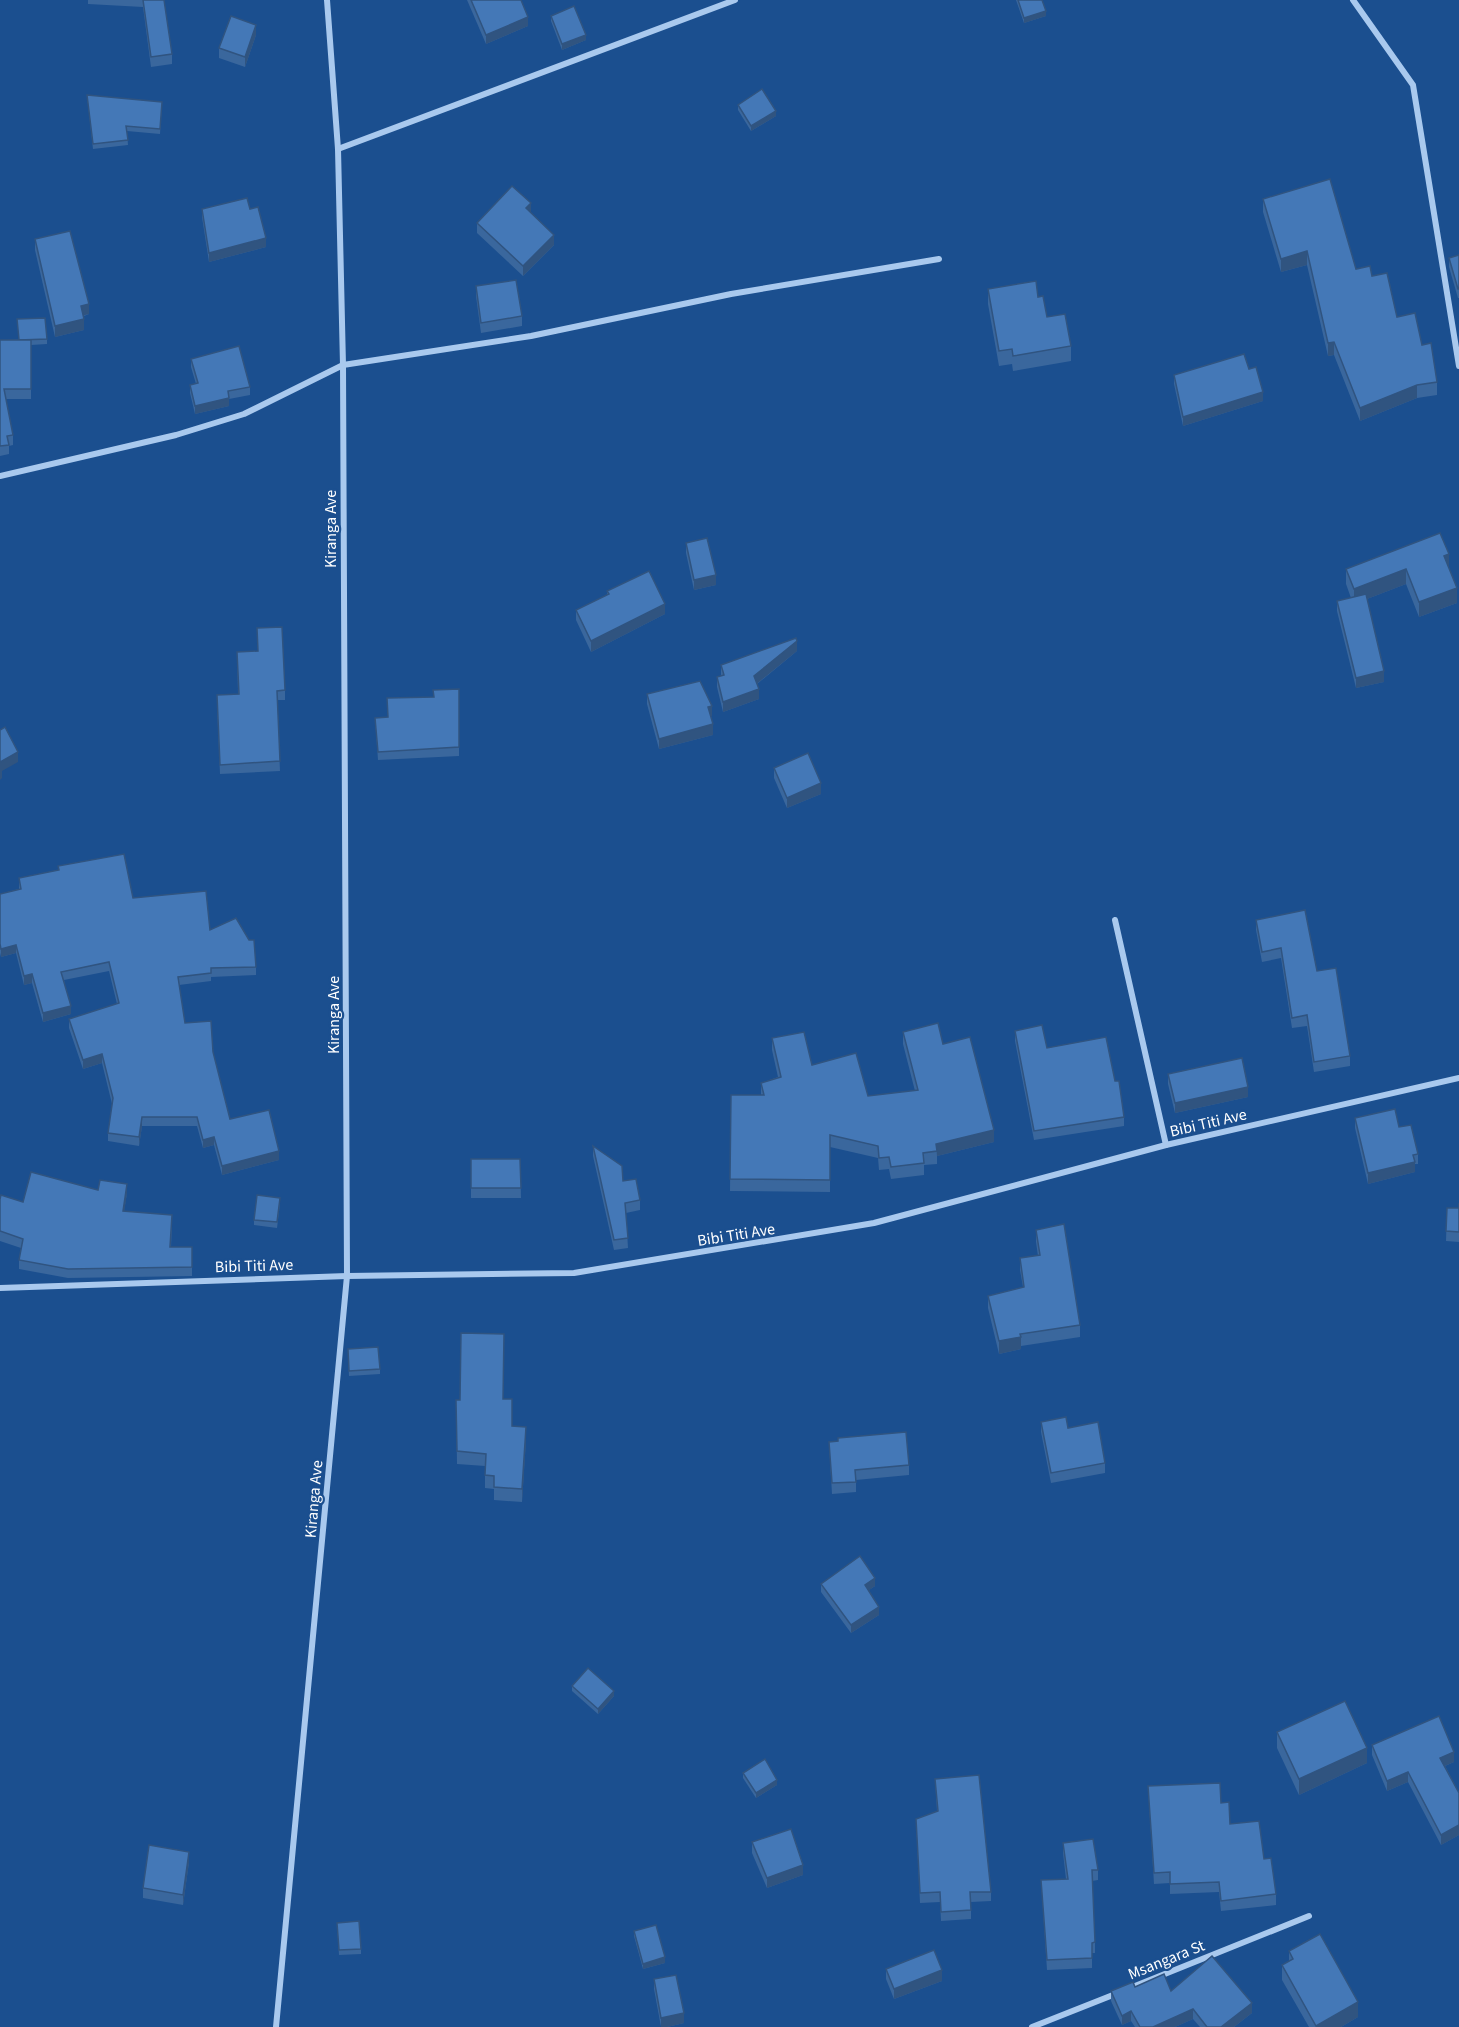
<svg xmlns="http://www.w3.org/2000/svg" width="1459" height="2027" viewBox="0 0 1459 2027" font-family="'Source Sans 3',sans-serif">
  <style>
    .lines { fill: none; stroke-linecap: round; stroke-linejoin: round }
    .street { stroke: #a9c9ee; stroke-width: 6 }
    .wall { fill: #3a679d }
    .shaded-wall { fill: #305480 }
    .building { fill: #4478b7; stroke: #305480; stroke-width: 1.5 }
    .labels { text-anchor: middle; stroke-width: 4.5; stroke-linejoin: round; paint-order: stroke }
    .street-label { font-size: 16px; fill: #fff; stroke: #1b4f8f }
  </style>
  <rect width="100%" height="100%" fill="#1b4f8f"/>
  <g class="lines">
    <!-- street -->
    <g class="street">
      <polyline points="1353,0 1413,85 1459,366"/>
      <polyline points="338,149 735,0"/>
      <polyline points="0,476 176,435 244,414 343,365 531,336 731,294 939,259"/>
      <polyline points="1115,920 1166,1145"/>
      <polyline points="0,1288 347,1276 574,1273 874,1223 1166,1145 1459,1078"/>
      <polyline points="1130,1988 1309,1916"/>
      <polyline points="276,2027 347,1276 343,365 338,149 327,0"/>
      <polyline points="1032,2027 1118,1993"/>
    </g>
  </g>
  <!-- wall -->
  <g class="wall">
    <polygon points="88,0 164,0 172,54 172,64 151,67 143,7 88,4"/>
    <polygon points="467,0 521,0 528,26 486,44"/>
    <polygon points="1016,0 1042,0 1046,16 1024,23"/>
    <polygon points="551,16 586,40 562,50 551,21"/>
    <polygon points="256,35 245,67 219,58 219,48"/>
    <polygon points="87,95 162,102 160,134 127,131 128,145 93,149"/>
    <polygon points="738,105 776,116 751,131 738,110"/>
    <polygon points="1263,199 1356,269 1372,276 1397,317 1422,345 1437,382 1437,395 1417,398 1360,421 1334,355 1328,356 1307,265 1281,272 1263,212"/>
    <polygon points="202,209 250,209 266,247 209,262 202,217"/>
    <polygon points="477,223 554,245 523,276 477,233"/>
    <polygon points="35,239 89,314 84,316 84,330 55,337 35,250"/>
    <polygon points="1459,255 1459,298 1458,298 1449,267 1449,258"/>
    <polygon points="476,286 522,316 522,326 481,333 476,296"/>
    <polygon points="988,289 1038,297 1047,317 1071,346 1071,361 1013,371 1012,364 999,366 988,304"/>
    <polygon points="47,339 47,344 31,345 31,399 6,399 13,435 13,445 9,446 9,454 0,456 0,340"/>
    <polygon points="191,359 250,387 250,395 229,399 229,406 195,414 190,393 190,385 196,384 191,367"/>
    <polygon points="1249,369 1263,401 1183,426 1174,384 1174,375"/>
    <polygon points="686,543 716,585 694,590 686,553"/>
    <polygon points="1449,568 1457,603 1419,617 1406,584 1367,599 1384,682 1356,688 1337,611 1337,601 1351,598 1346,584 1346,569"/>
    <polygon points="607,591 665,614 591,652 576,620 576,610 607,595"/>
    <polygon points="797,651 757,684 759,699 723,712 717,687 717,677 721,676 721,665"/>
    <polygon points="237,652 285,690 285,700 277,700 280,771 220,774 217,705 238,694"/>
    <polygon points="459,689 459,756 378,760 375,718 388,717 433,697"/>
    <polygon points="647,694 712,716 711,716 713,735 659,749 647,704"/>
    <polygon points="774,768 821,794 787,808 774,778"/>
    <polygon points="58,866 210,930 256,967 256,975 211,977 211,981 179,985 185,1023 213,1052 230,1119 279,1160 222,1175 214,1145 203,1148 197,1126 142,1126 139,1146 108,1141 108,1133 112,1104 102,1063 83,1069 69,1028 69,1019 117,1004 109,971 64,980 71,1014 43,1022 32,983 24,985 16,953 1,957 0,953 0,894 19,889 19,878 58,870"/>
    <polygon points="1256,920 1317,971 1350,1056 1350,1066 1314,1072 1307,1026 1292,1028 1281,958 1262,962 1256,930"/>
    <polygon points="1015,1031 1115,1081 1124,1117 1124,1126 1034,1140 1015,1041"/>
    <polygon points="903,1032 943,1044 994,1142 937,1156 937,1164 924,1165 924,1175 891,1179 889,1169 879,1170 878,1158 830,1147 830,1192 730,1191 731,1095 761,1095 761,1083 778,1077 772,1050 772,1038 812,1065 868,1096 915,1091 903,1044"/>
    <polygon points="1168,1074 1248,1097 1175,1113 1168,1084"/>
    <polygon points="1355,1118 1399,1127 1418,1154 1418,1164 1415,1164 1415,1172 1368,1184 1355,1128"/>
    <polygon points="593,1146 623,1181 640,1200 640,1210 626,1213 628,1248 614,1250 593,1156"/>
    <polygon points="471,1159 520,1159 521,1198 471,1198"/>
    <polygon points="98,1190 127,1193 124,1211 172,1225 171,1247 192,1247 192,1276 68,1278 19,1269 19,1260 21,1248 0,1241 0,1199 23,1202"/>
    <polygon points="280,1203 277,1228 254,1225 254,1220"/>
    <polygon points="1459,1203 1459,1242 1446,1241 1447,1208 1459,1208"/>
    <polygon points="1036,1230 1080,1325 1080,1337 1021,1346 1021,1349 999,1354 988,1308 988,1296 1023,1287 1020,1270 1020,1258 1038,1256 1036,1242"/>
    <polygon points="348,1355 380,1369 380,1374 349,1376"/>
    <polygon points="503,1399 512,1426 526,1440 522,1502 494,1500 494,1489 485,1488 485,1466 457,1464 456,1400"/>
    <polygon points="1041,1422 1068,1428 1105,1463 1105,1473 1051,1483 1041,1432"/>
    <polygon points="829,1442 909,1465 909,1475 856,1480 856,1492 832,1494"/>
    <polygon points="821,1584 875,1586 869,1590 879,1615 851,1633 821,1592"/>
    <polygon points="572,1686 614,1696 598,1714 572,1691"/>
    <polygon points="1277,1732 1367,1763 1299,1795 1277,1748"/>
    <polygon points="1372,1745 1454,1762 1445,1766 1459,1793 1459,1835 1441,1845 1408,1782 1387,1791 1372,1755"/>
    <polygon points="743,1773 777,1785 756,1798 743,1778"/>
    <polygon points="935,1779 991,1892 991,1901 971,1902 971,1919 941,1921 940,1902 920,1903 916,1819 937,1811"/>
    <polygon points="1148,1786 1221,1803 1230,1824 1264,1859 1276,1894 1276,1905 1221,1911 1219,1892 1170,1894 1170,1883 1154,1884"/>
    <polygon points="752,1842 803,1875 767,1888 752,1853"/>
    <polygon points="1063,1843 1098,1870 1098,1880 1092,1881 1095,1942 1095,1953 1092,1953 1092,1968 1047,1970 1041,1880 1066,1879 1063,1853"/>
    <polygon points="189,1862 183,1905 143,1898 143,1888"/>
    <polygon points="337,1923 361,1949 361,1954 339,1955"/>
    <polygon points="634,1931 665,1963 643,1969 634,1936"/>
    <polygon points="1289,1951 1358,2017 1341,2027 1309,2027 1282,1980 1282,1965 1289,1961"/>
    <polygon points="886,1969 942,1981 894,1999 886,1979"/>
    <polygon points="654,1979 684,2023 667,2027 661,2027 654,1989"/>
    <polygon points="1135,1987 1171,1991 1252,2013 1234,2027 1200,2027 1193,2019 1175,2027 1135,2027 1131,2021 1122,2025 1111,2001 1111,1991"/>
  </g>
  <!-- shaded-wall -->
  <g class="shaded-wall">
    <polygon points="1046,11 1046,16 1024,23 1024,18"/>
    <polygon points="528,17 528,26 486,44 486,35"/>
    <polygon points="256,25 256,35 245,67 245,57"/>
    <polygon points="586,35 586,40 562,50 562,44"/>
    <polygon points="776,111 776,116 751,131 751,126"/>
    <polygon points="531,203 531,213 526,208"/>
    <polygon points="554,235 554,245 523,276 523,266"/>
    <polygon points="266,238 266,247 209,262 209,253"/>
    <polygon points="1307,251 1307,265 1281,272 1281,259"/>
    <polygon points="89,304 89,314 81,316 81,306"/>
    <polygon points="84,319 84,330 55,337 55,326"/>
    <polygon points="1334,342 1334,355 1328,356 1328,343"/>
    <polygon points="1417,385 1417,398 1360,421 1360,408"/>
    <polygon points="1263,392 1263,401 1183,426 1183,417"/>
    <polygon points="229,398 229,406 195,414 195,406"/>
    <polygon points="1449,554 1449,570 1444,556"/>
    <polygon points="1406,569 1406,584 1354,604 1354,589"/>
    <polygon points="716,575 716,585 694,590 694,580"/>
    <polygon points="1457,588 1457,603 1419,617 1419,602"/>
    <polygon points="665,604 665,614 591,652 591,641"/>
    <polygon points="797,641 797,651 754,686 754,676"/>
    <polygon points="1384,671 1384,682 1356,688 1356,678"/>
    <polygon points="759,689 759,699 723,712 723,702"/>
    <polygon points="712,706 712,716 708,717 708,707"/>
    <polygon points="713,724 713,735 659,749 659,739"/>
    <polygon points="18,752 18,762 2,771 2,778 0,780 0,762"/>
    <polygon points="821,783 821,794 787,808 787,798"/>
    <polygon points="16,945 16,953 1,957 1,949"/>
    <polygon points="32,974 32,983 24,985 24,976"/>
    <polygon points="71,1006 71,1014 43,1022 43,1013"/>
    <polygon points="102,1054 102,1063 83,1069 83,1060"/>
    <polygon points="1248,1087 1248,1097 1175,1113 1175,1103"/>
    <polygon points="142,1117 142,1126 139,1146 139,1137"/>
    <polygon points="994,1130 994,1142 937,1156 936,1144"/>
    <polygon points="214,1137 214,1145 203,1148 203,1140"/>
    <polygon points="279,1151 279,1160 222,1175 222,1166"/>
    <polygon points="1415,1162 1415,1172 1368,1184 1368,1173"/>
    <polygon points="127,1184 127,1193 123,1221 123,1211"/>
    <polygon points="1021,1337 1021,1349 999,1354 999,1341"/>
    <polygon points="526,1427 526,1440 522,1502 522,1489"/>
    <polygon points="875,1578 875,1586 865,1593 865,1585"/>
    <polygon points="879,1607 879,1615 851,1633 851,1625"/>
    <polygon points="614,1691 614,1696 598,1714 598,1709"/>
    <polygon points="1367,1748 1367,1763 1299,1795 1299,1779"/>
    <polygon points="1454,1752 1454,1762 1440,1768 1440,1758"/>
    <polygon points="1408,1772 1408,1782 1387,1791 1387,1781"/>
    <polygon points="777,1780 777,1785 756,1798 756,1793"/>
    <polygon points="1459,1825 1459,1835 1441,1845 1441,1835"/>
    <polygon points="189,1852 189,1862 183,1905 183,1895"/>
    <polygon points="803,1865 803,1875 767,1888 767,1878"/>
    <polygon points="665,1957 665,1963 643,1969 643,1964"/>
    <polygon points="942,1970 942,1981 894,1999 894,1989"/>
    <polygon points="1358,2002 1358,2017 1341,2027 1316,2027 1316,2026"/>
    <polygon points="1252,2003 1252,2013 1234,2027 1221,2027"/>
    <polygon points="1193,2009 1193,2019 1175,2027 1153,2027"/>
    <polygon points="1131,2011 1131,2021 1122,2025 1122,2016"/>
    <polygon points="684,2013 684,2023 667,2027 661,2027 661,2018"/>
  </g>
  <!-- building -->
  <g class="building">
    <polygon points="143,0 164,0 172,54 151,57"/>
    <polygon points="471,0 521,0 528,17 486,35"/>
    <polygon points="1018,0 1042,0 1046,11 1024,18"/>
    <polygon points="574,6 586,35 562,44 551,16"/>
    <polygon points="231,16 256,25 245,57 219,48"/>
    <polygon points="762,89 776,111 751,126 738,105"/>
    <polygon points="87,95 162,102 160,129 126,126 128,140 93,144"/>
    <polygon points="1330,179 1356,269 1370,266 1372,276 1387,273 1397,317 1415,313 1422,345 1431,343 1437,382 1417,385 1360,408 1334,342 1328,343 1307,251 1281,259 1263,199"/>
    <polygon points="512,186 531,203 526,208 554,235 523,266 477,223"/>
    <polygon points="247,198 250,209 258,207 266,238 209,253 202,209"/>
    <polygon points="70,231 89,304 81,306 84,319 55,326 35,239"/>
    <polygon points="1459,255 1459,289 1458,289 1449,258"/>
    <polygon points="516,280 522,316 481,323 476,286"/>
    <polygon points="1036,281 1038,297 1043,296 1047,317 1065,314 1071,346 1013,356 1012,349 999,351 988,289"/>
    <polygon points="45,318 47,339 19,340 17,319"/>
    <polygon points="0,340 31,340 31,389 4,389 13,435 7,436 9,445 0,446"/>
    <polygon points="239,346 250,387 228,391 229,398 195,406 190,385 198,383 191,359"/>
    <polygon points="1244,354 1249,369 1256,367 1263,392 1183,417 1174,375"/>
    <polygon points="1440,533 1449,554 1444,556 1457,588 1419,602 1406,569 1354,589 1346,569"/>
    <polygon points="707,538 716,575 694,580 686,543"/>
    <polygon points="649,571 665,604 591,641 576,610 609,594 607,591"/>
    <polygon points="1366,594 1384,671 1356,678 1337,601"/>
    <polygon points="282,627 285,690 277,691 280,761 220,765 217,695 239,694 237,652 258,651 257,628"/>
    <polygon points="796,638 797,641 754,676 759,689 723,702 717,677 724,675 721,665"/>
    <polygon points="700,681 712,706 708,707 713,724 659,739 647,694"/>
    <polygon points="459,689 459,747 378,752 375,718 388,717 387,698 434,697 433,690"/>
    <polygon points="5,727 18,752 0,762 0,730"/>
    <polygon points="808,753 821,783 787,798 774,768"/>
    <polygon points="124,854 133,898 206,891 210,930 236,918 249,940 254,940 256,967 211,968 211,973 178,977 185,1023 211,1021 213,1052 230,1119 269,1110 279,1151 222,1166 214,1137 203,1140 197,1117 142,1117 139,1137 108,1133 113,1098 102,1054 83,1060 69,1019 119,1003 109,962 61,972 71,1006 43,1013 32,974 24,976 16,945 1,949 0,944 0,894 21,889 19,878 59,870 58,866"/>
    <polygon points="1305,910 1317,971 1336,968 1350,1056 1314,1062 1307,1015 1292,1018 1281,948 1262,952 1256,920"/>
    <polygon points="938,1023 943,1044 970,1037 994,1130 936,1144 937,1151 923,1153 924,1163 891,1167 889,1157 879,1158 878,1146 830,1135 830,1180 730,1179 731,1095 764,1095 761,1083 781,1077 772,1038 804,1032 812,1065 856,1053 868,1096 918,1090 903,1032"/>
    <polygon points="1042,1025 1047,1048 1106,1037 1115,1081 1119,1081 1124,1117 1034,1131 1015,1031"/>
    <polygon points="1242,1058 1248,1087 1175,1103 1168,1074"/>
    <polygon points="1395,1109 1399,1127 1411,1125 1418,1154 1413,1155 1415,1162 1368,1173 1355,1118"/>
    <polygon points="593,1146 622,1166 623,1181 636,1179 640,1200 625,1203 628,1238 614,1240"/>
    <polygon points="471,1159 520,1159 521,1188 471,1188"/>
    <polygon points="31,1172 98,1190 100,1180 127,1184 123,1211 172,1215 170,1247 192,1247 192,1267 68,1269 19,1260 23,1239 0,1231 0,1199 1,1195 23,1202"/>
    <polygon points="257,1195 280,1198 277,1222 254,1220"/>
    <polygon points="1459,1203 1459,1232 1446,1231 1447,1208 1459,1208"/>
    <polygon points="1064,1224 1080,1325 1020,1334 1021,1337 999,1341 988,1296 1024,1287 1020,1258 1040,1255 1036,1230"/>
    <polygon points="461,1333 504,1334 503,1399 512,1399 512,1426 526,1427 522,1489 494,1487 494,1476 485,1475 486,1454 457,1451 456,1400 460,1400"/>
    <polygon points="378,1347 380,1369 349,1371 348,1349"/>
    <polygon points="1066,1417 1068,1428 1098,1422 1105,1463 1051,1473 1041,1422"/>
    <polygon points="906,1432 909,1465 855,1470 856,1482 832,1483 829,1442 838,1441 838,1438"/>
    <polygon points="860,1556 875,1578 865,1585 879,1607 851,1625 821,1584"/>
    <polygon points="588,1668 614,1691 598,1709 572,1686"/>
    <polygon points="1345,1701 1367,1748 1299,1779 1277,1732"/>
    <polygon points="1439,1716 1454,1752 1440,1758 1459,1793 1459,1825 1441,1835 1408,1772 1387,1781 1372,1745"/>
    <polygon points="765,1759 777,1780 756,1793 743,1773"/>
    <polygon points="979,1775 991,1892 970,1892 971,1910 941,1912 940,1892 920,1893 916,1819 938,1811 935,1779"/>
    <polygon points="1220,1783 1221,1803 1229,1802 1230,1824 1259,1821 1264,1859 1271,1858 1276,1894 1221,1901 1219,1882 1170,1884 1170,1872 1154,1873 1148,1786"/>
    <polygon points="791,1829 803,1865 767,1878 752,1842"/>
    <polygon points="1093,1839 1098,1870 1092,1870 1095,1942 1092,1943 1092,1958 1047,1960 1041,1880 1068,1879 1063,1843"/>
    <polygon points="149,1845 189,1852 183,1895 143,1888"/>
    <polygon points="359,1921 361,1949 339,1950 337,1923"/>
    <polygon points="656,1925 665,1957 643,1964 634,1931"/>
    <polygon points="1320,1934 1358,2002 1316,2026 1282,1965 1293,1959 1289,1951"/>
    <polygon points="934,1950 942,1970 894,1989 886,1969"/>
    <polygon points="1212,1956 1252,2003 1221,2027 1207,2027 1193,2009 1153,2027 1140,2027 1131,2011 1122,2016 1111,1991 1133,1982 1135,1987 1164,1974 1171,1991"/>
    <polygon points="676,1975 684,2013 661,2018 654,1979"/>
  </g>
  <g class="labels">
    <!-- street labels -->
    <g class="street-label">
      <text transform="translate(330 529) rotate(-90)" y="6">Kiranga Ave</text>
      <text transform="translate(333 1015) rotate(-90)" y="6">Kiranga Ave</text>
      <text transform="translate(1208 1122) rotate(-13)" y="6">Bibi Titi Ave</text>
      <text transform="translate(736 1234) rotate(-9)" y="6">Bibi Titi Ave</text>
      <text transform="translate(254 1265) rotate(-2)" y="6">Bibi Titi Ave</text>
      <text transform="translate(313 1499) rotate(-85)" y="6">Kiranga Ave</text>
      <text transform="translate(1166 1959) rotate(-22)" y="6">Msangara St</text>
    </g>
  </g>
</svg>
